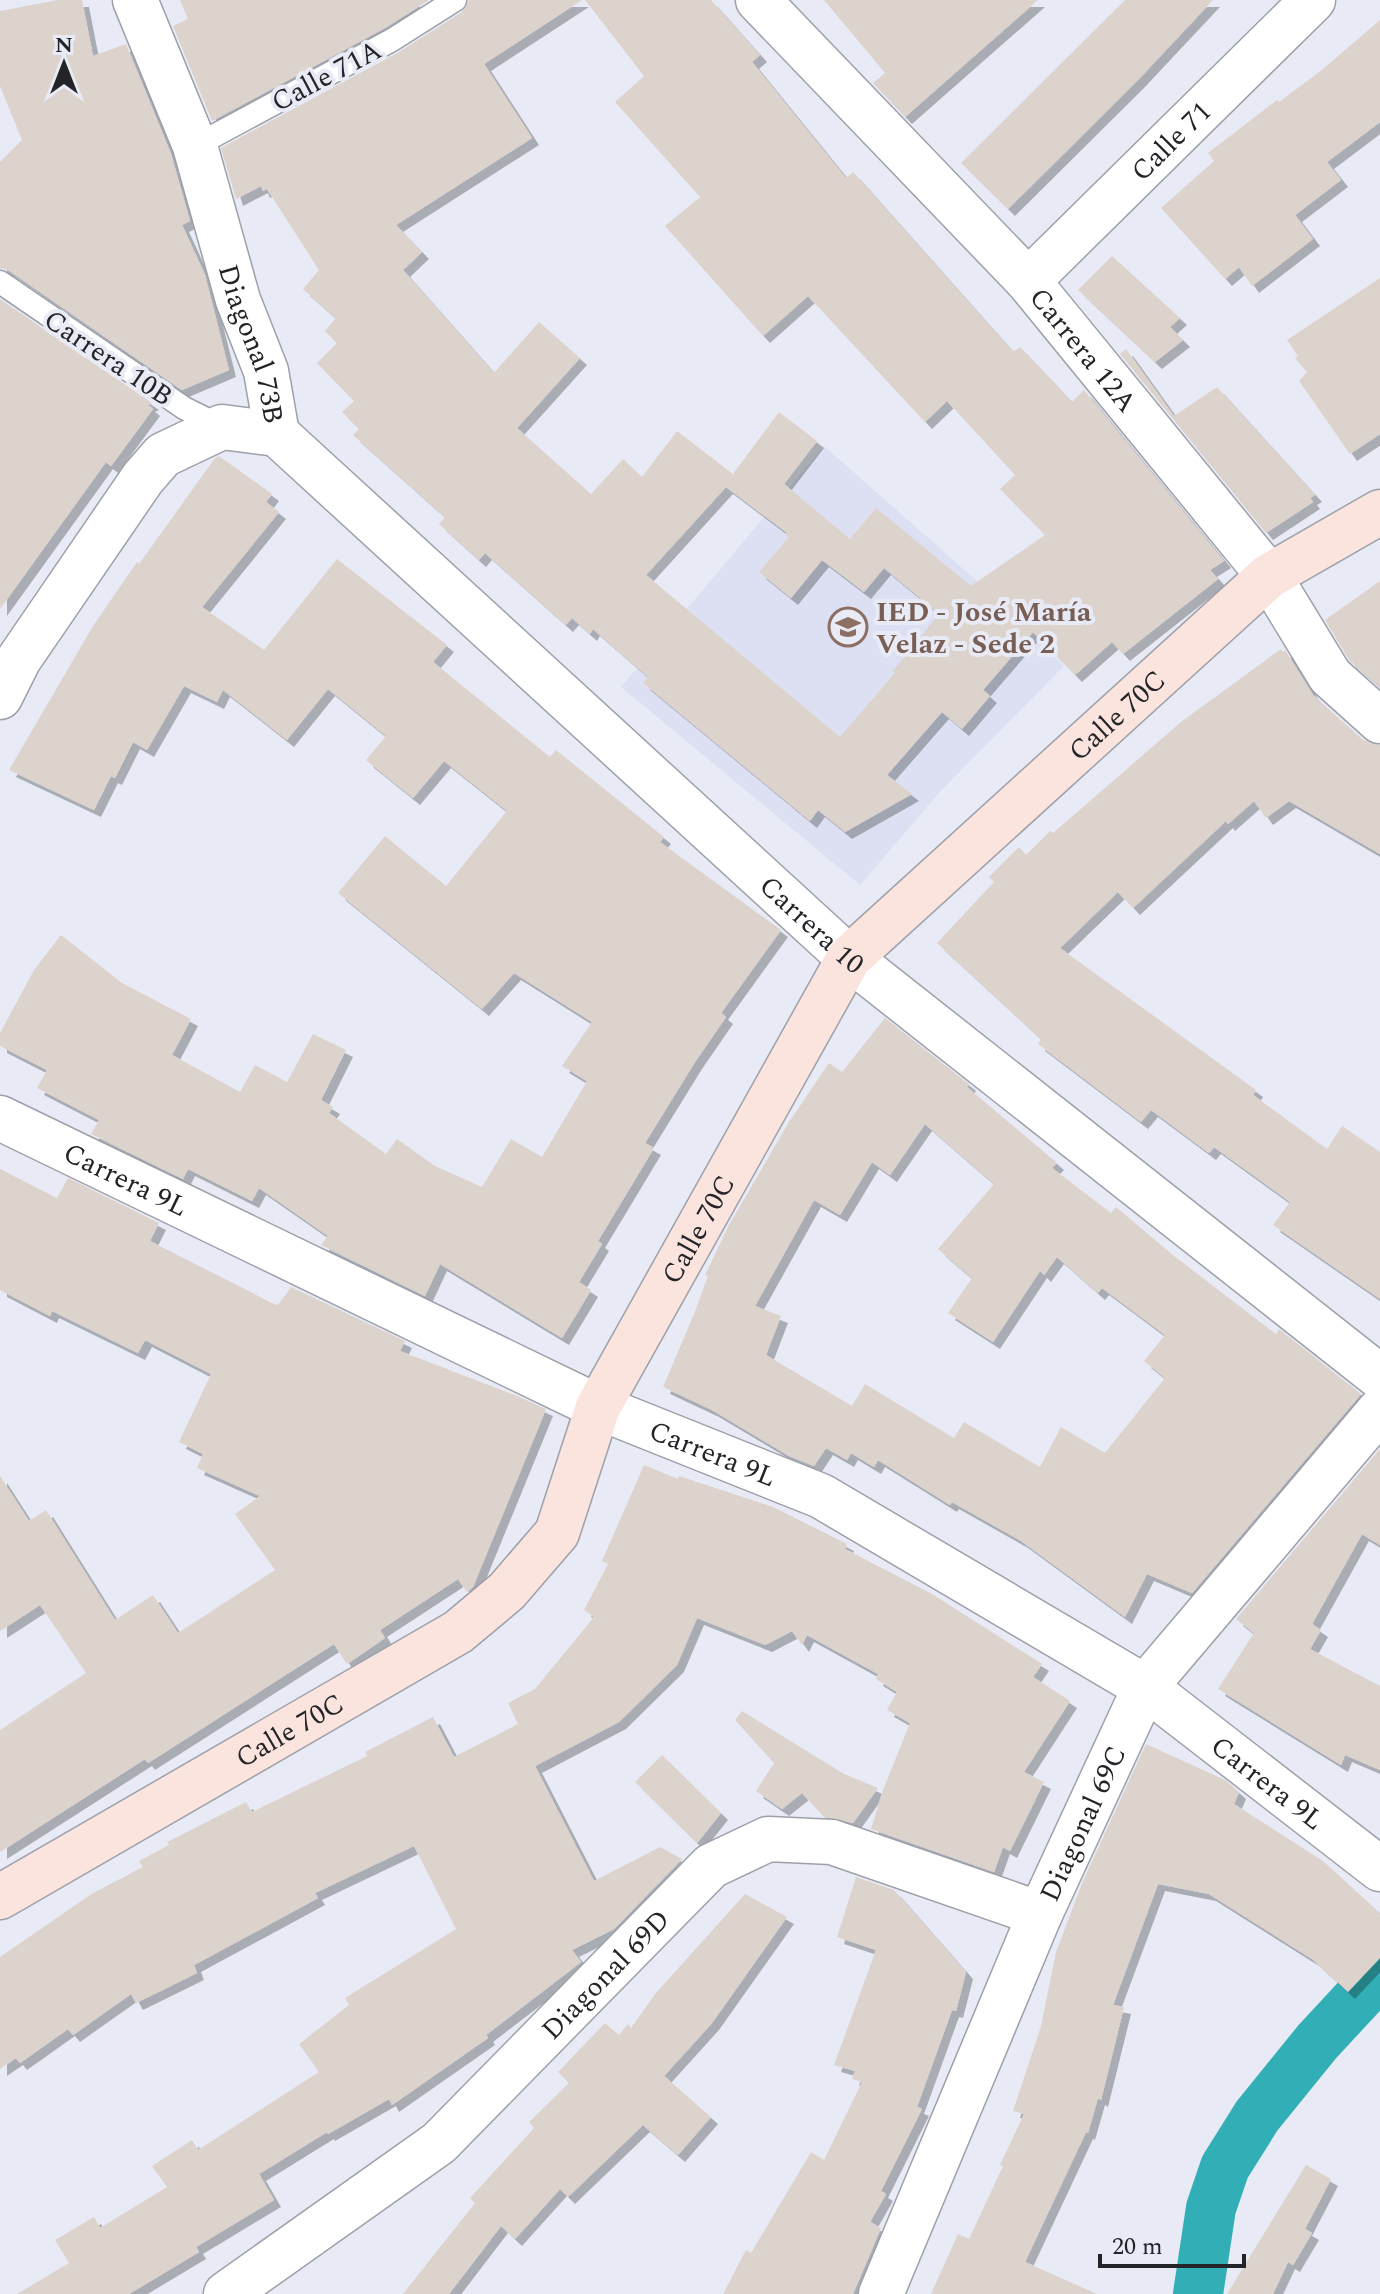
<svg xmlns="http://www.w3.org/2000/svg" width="1380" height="2294" viewBox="0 0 1380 2294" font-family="Spectral,serif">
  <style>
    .built { fill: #dce0f2 }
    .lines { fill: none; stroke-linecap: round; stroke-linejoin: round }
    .canal { stroke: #32aeb7; stroke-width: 50 }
    .building { fill: #ddd3cd; fill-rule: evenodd; filter: url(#shadow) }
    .lane-casing { stroke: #9da0a9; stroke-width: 25 }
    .street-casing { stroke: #9da0a9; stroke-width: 47 }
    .secondary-casing { stroke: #9da0a9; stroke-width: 47 }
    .lane { stroke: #fff; stroke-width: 22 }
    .street { stroke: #fff; stroke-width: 44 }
    .secondary { stroke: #fbe4de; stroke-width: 44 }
    .labels { text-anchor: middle; stroke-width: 8; stroke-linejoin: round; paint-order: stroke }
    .street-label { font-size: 28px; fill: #232428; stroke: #e8ebf5 }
    .education-label { font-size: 28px; font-weight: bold; fill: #785e54; stroke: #e8ebf5; text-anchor: start }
  </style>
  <defs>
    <filter id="shadow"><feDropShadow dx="7" dy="7" stdDeviation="0" flood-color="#0004"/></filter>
  </defs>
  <rect width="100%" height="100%" fill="#e8ebf5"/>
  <!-- built -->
  <polygon class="built" points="824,446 985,588 1064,666 937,795 860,885 621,687"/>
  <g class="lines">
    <!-- canal -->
    <polyline class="canal" points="1198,2294 1211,2208 1225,2167 1257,2116 1317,2042 1380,1974"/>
  </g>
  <!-- building -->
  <g class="building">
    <polygon points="58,0 82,0 93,56 126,44 171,154 190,221 182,225 205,275 229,370 182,390 8,270 0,268 0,162 22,140 0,86 0,11"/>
    <polygon points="180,0 429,0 385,28 212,121 173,26 188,19"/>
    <path d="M 469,0 L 582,0 L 484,64 L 532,138 L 396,225 L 422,252 L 403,270 L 494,373 L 539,322 L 580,358 L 517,428 L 591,494 L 623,459 L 642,477 L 677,431 L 733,474 L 779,412 L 817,441 L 784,484 L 850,539 L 876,508 L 971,586 L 1045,535 L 1000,489 L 1015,475 L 947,401 L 925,422 L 808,296 L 763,336 L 665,226 L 700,197 L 615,102 L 644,76 L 585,0 L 711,0 L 760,55 L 752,62 L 846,178 L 853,172 L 1013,352 L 1020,347 L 1072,402 L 1084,390 L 1224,561 L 1210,570 L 1218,579 L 1123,654 L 1112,642 L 1075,675 L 1033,632 L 983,690 L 990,696 L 962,729 L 942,712 L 887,775 L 912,794 L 845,832 L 818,810 L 810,821 L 643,683 L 648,677 L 593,629 L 590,634 L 572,618 L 566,625 L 485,553 L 479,560 L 439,524 L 445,517 L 353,435 L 359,429 L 342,412 L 354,401 L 317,363 L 337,343 L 325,331 L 336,318 L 303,289 L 319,270 L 267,189 L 263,191 L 261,186 L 236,199 L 221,148 L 399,52 L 462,12 ZM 726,487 L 787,533 L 786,535 L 788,538 L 759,572 L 791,598 L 822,560 L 864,592 L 884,568 L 939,614 L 893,671 L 895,673 L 840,737 L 646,575 Z"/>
    <polygon points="824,0 1038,0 905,117 873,83 885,73"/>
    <polygon points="1125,0 1213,0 1137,81 1008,209 961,163"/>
    <polygon points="1380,20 1380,122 1327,162 1341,180 1295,215 1313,239 1252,286 1239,267 1225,279 1161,208 1214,161 1208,153 1277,100 1279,102 1323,69"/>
    <polygon points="1112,256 1180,318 1170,327 1183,340 1155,362 1078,290"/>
    <polygon points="1380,278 1380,434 1350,454 1299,381 1307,372 1295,358 1298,356 1287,340"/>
    <polygon points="0,299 152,403 148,405 153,409 111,466 106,462 0,609"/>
    <polygon points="1126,349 1174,416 1217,387 1315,495 1310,498 1313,502 1266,533 1120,354"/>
    <polygon points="219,456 272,494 266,502 279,512 202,607 264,650 337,559 447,645 433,662 550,757 556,750 664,837 660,842 781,930 721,1013 726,1017 695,1062 645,1143 654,1148 598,1241 602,1244 579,1282 591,1290 562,1338 440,1264 425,1296 321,1245 328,1236 259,1188 252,1201 188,1169 183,1179 91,1134 99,1120 37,1088 47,1070 0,1046 0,1033 34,970 61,935 122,983 191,1019 172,1055 240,1092 255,1065 287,1082 313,1034 346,1050 321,1100 333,1107 329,1113 386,1154 397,1139 435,1166 482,1187 511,1139 542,1157 587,1081 562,1066 592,1022 514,973 482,1009 338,893 385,836 446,886 507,811 444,761 413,798 366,760 386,736 328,689 287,740 223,690 217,702 184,686 147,750 133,742 115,778 111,776 94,810 9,770 93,626 137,562 139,564 215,458"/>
    <polygon points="1380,581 1380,687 1349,660 1325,620"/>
    <polygon points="1281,649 1282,652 1285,650 1313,695 1363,740 1380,745 1380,854 1289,801 1266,818 1254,801 1228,824 1226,821 1133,908 1118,892 1060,948 1256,1090 1253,1095 1327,1149 1342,1126 1380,1152 1380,1299 1273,1225 1290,1202 1214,1147 1209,1153 1151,1110 1141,1122 1038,1044 1041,1039 937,943 994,882 989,877 1019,847 1026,855 1050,831 1053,833 1181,722"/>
    <path d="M 885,1018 L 969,1084 L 967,1087 L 1057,1163 L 1052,1168 L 1111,1213 L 1116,1207 L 1174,1256 L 1276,1334 L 1279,1329 L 1361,1394 L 1192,1593 L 1147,1574 L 1125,1617 L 1021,1541 L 952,1502 L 950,1505 L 878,1460 L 874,1467 L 851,1453 L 847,1460 L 826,1448 L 814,1466 L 789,1456 L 712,1410 L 663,1387 L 694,1314 L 708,1276 L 705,1275 L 729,1225 L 789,1122 L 829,1063 L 842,1072 ZM 925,1124 L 994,1184 L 938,1249 L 972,1278 L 948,1313 L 993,1342 L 1040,1271 L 1044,1275 L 1057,1257 L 1098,1293 L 1102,1288 L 1165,1335 L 1144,1361 L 1165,1378 L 1105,1453 L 1061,1427 L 1040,1467 L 964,1422 L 954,1438 L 865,1384 L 852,1406 L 766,1355 L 781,1316 L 755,1306 L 814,1200 L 840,1215 L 872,1162 L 890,1175 Z"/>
    <polygon points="0,1169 57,1198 68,1178 159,1223 150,1241 274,1304 278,1305 291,1287 405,1341 400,1351 517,1396 546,1409 473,1587 467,1592 458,1579 380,1630 385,1638 347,1664 334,1644 148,1763 145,1759 0,1852 0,1730 86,1673 40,1605 0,1631 0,1476 29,1521 46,1510 115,1620 153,1595 178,1633 275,1570 235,1514 260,1496 197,1468 203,1454 179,1442 211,1374 145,1340 138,1353 52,1311 50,1316 0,1290"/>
    <polygon points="1380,1449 1380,1545 1362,1534 1312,1624 1321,1630 1310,1649 1380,1686 1380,1770 1345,1755 1341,1765 1218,1689 1254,1633 1236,1619"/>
    <polygon points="644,1465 678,1479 679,1476 773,1507 847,1544 845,1549 932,1594 1042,1664 1033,1677 1070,1701 1024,1772 1044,1782 1010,1851 1003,1847 994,1872 871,1829 883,1790 910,1723 887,1710 897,1692 876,1679 878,1674 807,1635 802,1645 792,1631 765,1645 697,1618 677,1665 619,1722 535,1766 594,1881 660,1847 682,1859 614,1929 572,1950 581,1962 486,2035 488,2038 392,2105 389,2099 328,2134 327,2132 259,2174 274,2200 196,2247 199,2252 129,2294 17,2294 69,2263 55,2240 94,2217 100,2228 167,2187 152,2166 192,2140 198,2150 319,2072 299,2044 349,2005 345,1998 456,1929 414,1846 315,1893 318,1898 194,1965 197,1973 136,2003 131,1994 73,2035 68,2029 20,2063 16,2058 0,2069 0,1957 93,1893 143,1867 139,1861 169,1845 167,1842 246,1802 252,1812 367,1756 365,1752 433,1717 454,1757 518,1724 508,1703 535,1689 594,1617 584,1610 608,1564 602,1561"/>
    <polygon points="742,1711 844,1774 878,1788 853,1823 824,1817 802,1793 782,1809 756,1791 774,1763 735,1720"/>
    <polygon points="1146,1744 1225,1780 1239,1792 1234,1804 1323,1861 1380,1913 1380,1958 1348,1992 1312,1959 1209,1894 1158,1884 1113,2005 1124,2007 1101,2100 1098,2098 1088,2133 1086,2132 1025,2262 1097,2294 931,2294 958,2234 969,2239 1003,2166 1000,2165 1024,2114 1013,2111 1041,2026 1056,1952 1083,1881"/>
    <polygon points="662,1755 721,1813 697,1843 635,1782"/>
    <polygon points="856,1877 894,1890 966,1972 956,2011 952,2010 917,2107 922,2109 881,2191 886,2194 870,2222 881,2228 853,2294 723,2294 746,2250 751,2253 811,2152 824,2160 862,2082 852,2079 855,2071 834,2065 876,1950 837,1937"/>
    <polygon points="745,1894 787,1917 712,2023 664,2076 711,2117 678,2155 643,2125 568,2197 560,2189 515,2239 501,2226 449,2294 403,2294 475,2203 470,2198 534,2128 529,2122 569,2083 558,2072 605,2023 619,2035 628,2024 631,2028 656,1993"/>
    <polygon points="1306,2165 1331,2179 1305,2229 1312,2233 1293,2265 1288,2262 1273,2294 1227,2294"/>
  </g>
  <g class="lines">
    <defs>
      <g id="lane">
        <polyline points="195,146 392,40 455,0"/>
        <polyline points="0,282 184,408 222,427"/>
      </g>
      <g id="street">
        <path id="s1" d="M 135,0 L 195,146 L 238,300 L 266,371 L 277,434"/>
        <path id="s2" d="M 758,0 L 1028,281 L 1269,576 L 1330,676 L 1380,721"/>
        <path id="s3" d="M 1028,281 L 1313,0"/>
        <path id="s4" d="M 277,434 L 849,958 L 1380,1377"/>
        <polyline points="0,697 19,659 143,478 163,455 222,427 277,434"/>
        <path id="s5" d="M 0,1118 L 598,1407 L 821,1496 L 1145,1687 L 1380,1869"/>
        <path id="s6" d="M 226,2294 L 439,2143 L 711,1866 L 768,1839 L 832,1842 L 1040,1914"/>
        <path id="s7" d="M 881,2294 L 1040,1914 L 1145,1687 L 1380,1410"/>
      </g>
      <g id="secondary">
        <path id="s8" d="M 0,1897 L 458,1632 L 507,1591 L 557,1533 L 598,1407 L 849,958 L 1269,576 L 1380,512"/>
      </g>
    </defs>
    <!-- lane casing -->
    <use href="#lane" class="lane-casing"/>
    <!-- street casing -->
    <use href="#street" class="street-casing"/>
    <!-- secondary casing -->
    <use href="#secondary" class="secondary-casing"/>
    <!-- lane -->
    <use href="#lane" class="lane"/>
    <!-- street -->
    <use href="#street" class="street"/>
    <!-- secondary -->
    <use href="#secondary" class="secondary"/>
  </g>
  <!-- icons -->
  <defs>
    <symbol id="school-ring" viewBox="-11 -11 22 22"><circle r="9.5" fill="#e8ebf5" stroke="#8d6e63" stroke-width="1.5"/><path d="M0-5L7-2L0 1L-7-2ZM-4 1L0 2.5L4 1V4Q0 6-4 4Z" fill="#8d6e63"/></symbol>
  </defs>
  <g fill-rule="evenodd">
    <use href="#school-ring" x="826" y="605" width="44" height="44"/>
  </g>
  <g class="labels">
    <!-- street labels -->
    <g class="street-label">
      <text transform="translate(326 75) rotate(-28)" y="10">Calle 71A</text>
      <text dy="10" stroke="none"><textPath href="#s3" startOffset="200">Calle 71</textPath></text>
      <text dy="10" stroke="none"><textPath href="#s1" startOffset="364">Diagonal 73B</textPath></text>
      <text dy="10" stroke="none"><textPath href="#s2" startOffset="478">Carrera 12A</textPath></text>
      <text transform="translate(109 357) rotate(34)" y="10">Carrera 10B</text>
      <text dy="10" stroke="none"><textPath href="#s8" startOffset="1678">Calle 70C</textPath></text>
      <text dy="10" stroke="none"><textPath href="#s4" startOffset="726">Carrera 10</textPath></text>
      <text dy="10" stroke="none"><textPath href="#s5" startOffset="140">Carrera 9L</textPath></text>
      <text dy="10" stroke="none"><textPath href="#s8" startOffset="1006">Calle 70C</textPath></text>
      <text dy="10" stroke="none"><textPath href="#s5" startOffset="788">Carrera 9L</textPath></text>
      <text dy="10" stroke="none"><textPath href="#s8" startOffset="334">Calle 70C</textPath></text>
      <text dy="10" stroke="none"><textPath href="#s5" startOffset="1436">Carrera 9L</textPath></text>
      <text dy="10" stroke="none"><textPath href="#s7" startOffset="512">Diagonal 69C</textPath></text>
      <text dy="10" stroke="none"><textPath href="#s6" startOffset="498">Diagonal 69D</textPath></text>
    </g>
    <!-- education labels -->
    <g class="education-label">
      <text x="876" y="621">IED - José María<tspan x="876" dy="32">Velaz - Sede 2</tspan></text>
    </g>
  </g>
  <!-- north arrow -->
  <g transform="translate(64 64)" stroke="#e8ebf5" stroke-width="6" paint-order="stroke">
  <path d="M0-6L14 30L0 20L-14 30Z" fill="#232428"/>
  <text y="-12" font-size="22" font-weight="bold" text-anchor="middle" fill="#232428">N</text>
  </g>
  <!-- scale -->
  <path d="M1100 2254v12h144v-12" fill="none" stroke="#232428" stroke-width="4"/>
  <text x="1112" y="2254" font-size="24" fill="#232428" stroke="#e8ebf5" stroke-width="6" paint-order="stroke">20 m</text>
</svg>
